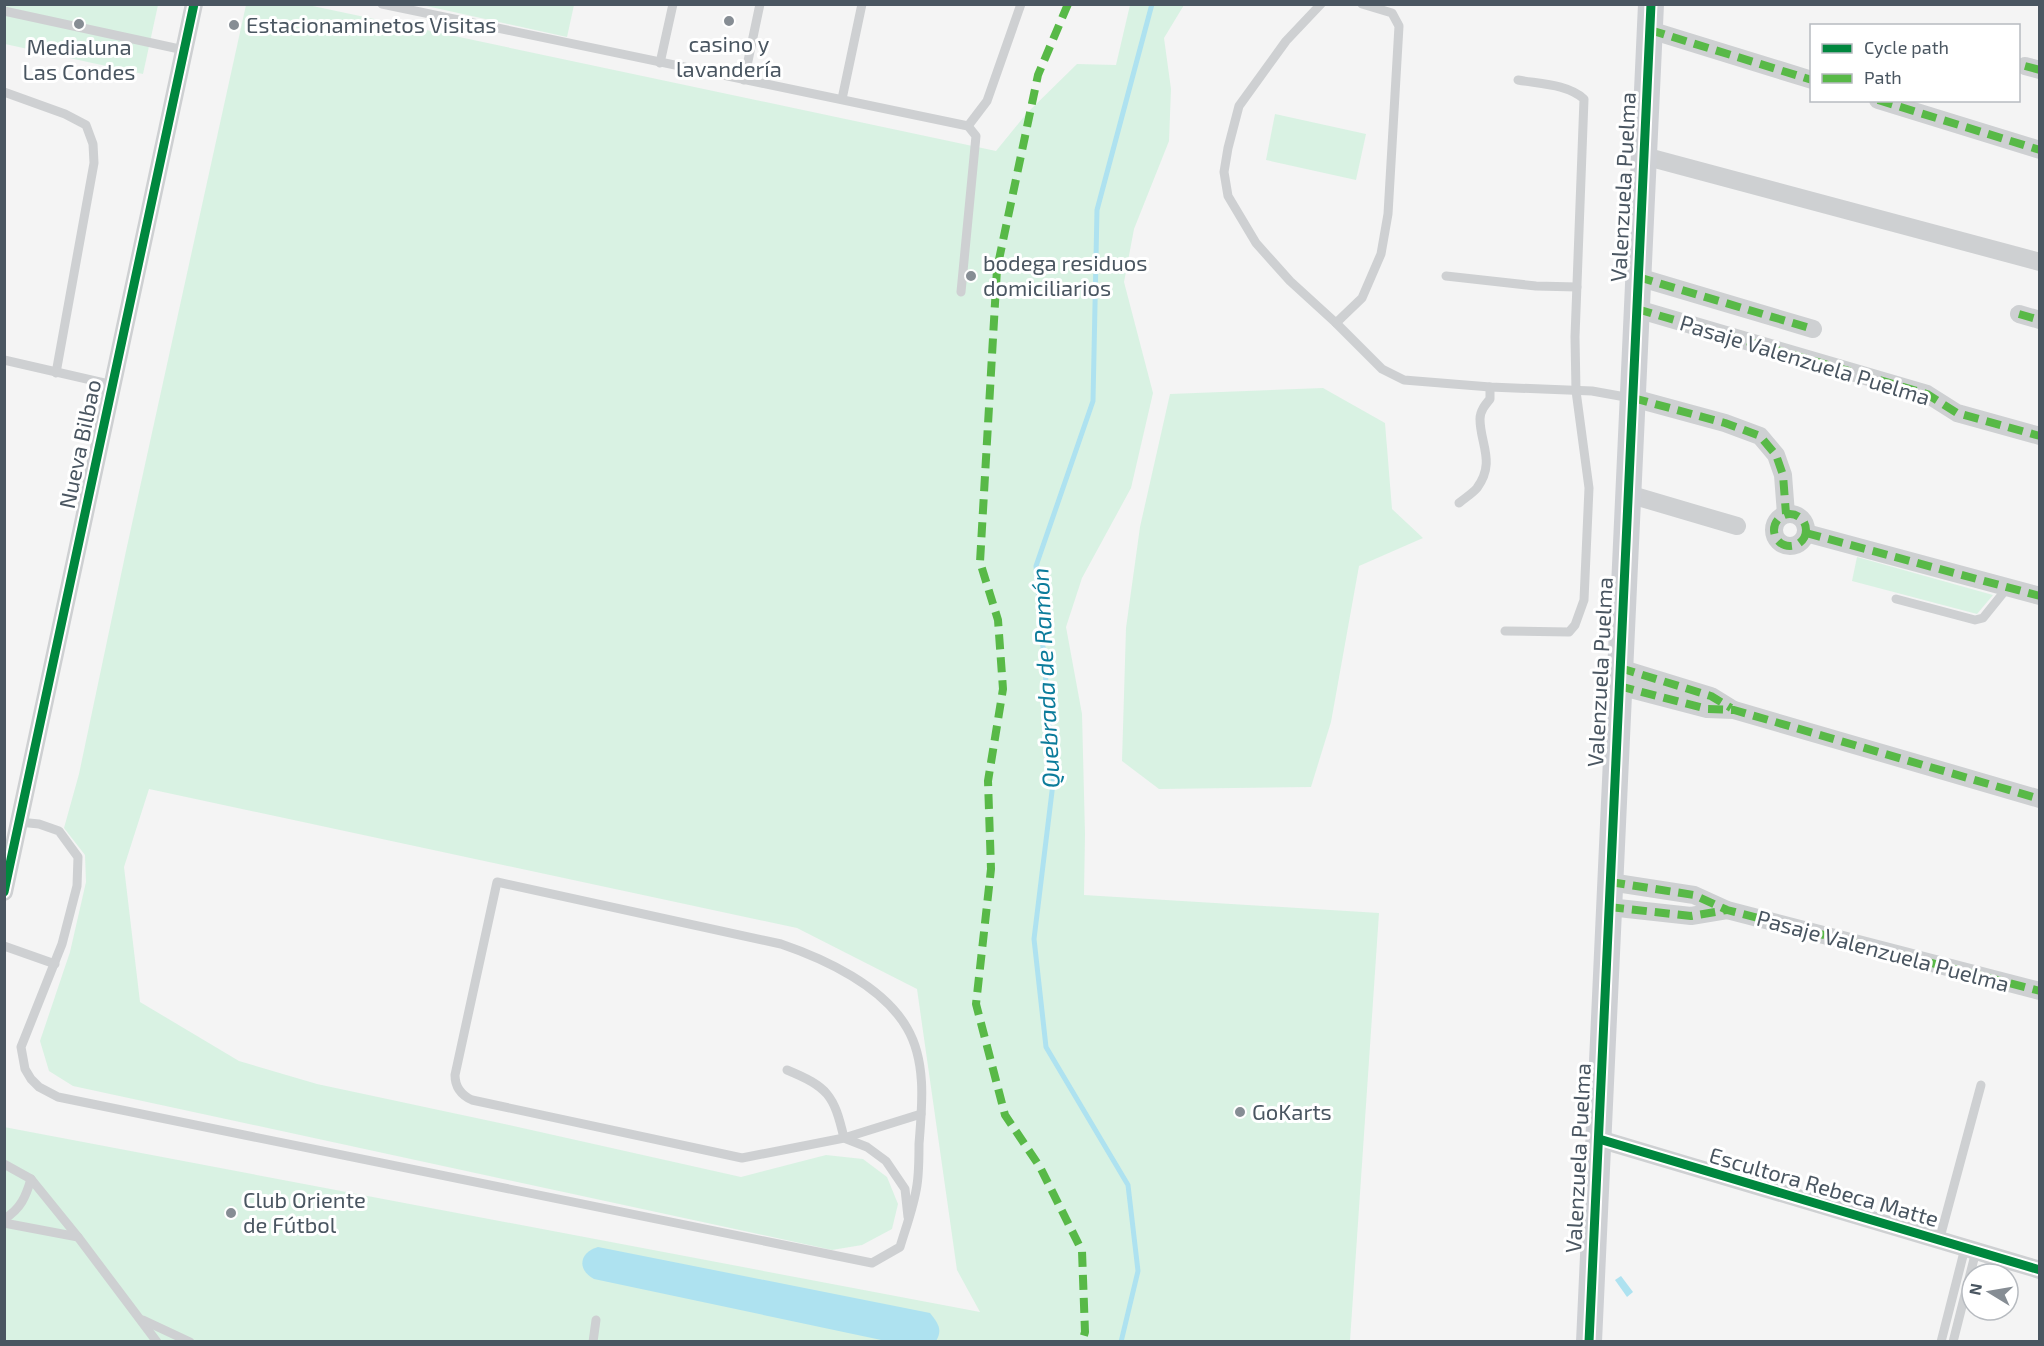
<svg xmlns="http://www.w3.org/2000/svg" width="2044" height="1346" viewBox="0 0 2044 1346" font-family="'Exo 2',sans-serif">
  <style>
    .green { fill: #d9f2e3 }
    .water { fill: #aee2f0 }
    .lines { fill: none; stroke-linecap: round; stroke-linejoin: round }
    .stream { stroke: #aee2f0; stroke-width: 5 }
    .lane { stroke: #ced0d2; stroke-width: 9 }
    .street { stroke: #ced0d2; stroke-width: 18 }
    .secondary { stroke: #ced0d4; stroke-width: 26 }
    .quiet { stroke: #58b947; stroke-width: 8; stroke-dasharray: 15 8; stroke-linecap: butt }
    .cycleway-casing { stroke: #fff; stroke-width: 13 }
    .cycleway { stroke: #00873e; stroke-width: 9 }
    .poi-dot { fill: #868d94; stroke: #fff; stroke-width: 2 }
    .labels { text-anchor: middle; stroke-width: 6; stroke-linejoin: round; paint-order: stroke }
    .poi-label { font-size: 22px; fill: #4a5661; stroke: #fff; text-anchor: start }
    .street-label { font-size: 22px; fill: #4a5661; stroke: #fff }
    .water-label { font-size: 24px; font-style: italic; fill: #0c7c9b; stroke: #fff }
  </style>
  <rect width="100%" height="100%" fill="#f4f4f4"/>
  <!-- green -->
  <g class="green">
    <polygon points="5,5 158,5 143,74 5,44"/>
    <polygon points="246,5 308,5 996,151 1027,113 1077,64 1116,65 1130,5 1184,5 1164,38 1171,89 1169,141 1134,229 1124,282 1153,393 1131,488 1082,578 1066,627 1082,714 1085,834 1084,895 1379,913 1350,1341 5,1341 4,1127 980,1312 957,1270 917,989 797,928 149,789 124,867 140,1002 239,1061 317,1084 509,1125 741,1177 826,1155 863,1159 887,1177 898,1204 892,1229 862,1245 832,1250 73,1086 49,1071 40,1041 70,952 86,882 85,855 64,828 79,774 126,551"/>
    <polygon points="422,5 574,4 574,5 567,37"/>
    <polygon points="1275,114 1366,134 1356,180 1266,160"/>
    <polygon points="1323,388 1385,423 1392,509 1423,538 1359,566 1331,722 1311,787 1159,789 1122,761 1126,628 1140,527 1170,394"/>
    <polygon points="1857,557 1993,595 1977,614 1852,581"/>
  </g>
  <!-- water -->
  <g class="water">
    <path d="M 598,1247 L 930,1313 C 938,1323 943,1330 936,1341 L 886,1341 L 594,1279 C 576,1269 580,1252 598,1247 Z"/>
    <polygon points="1621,1276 1633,1292 1627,1297 1615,1280"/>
  </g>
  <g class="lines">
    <!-- stream -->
    <polyline class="stream" points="1121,1342 1138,1271 1128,1185 1046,1047 1034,939 1054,775 1036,566 1093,401 1097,210 1152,4"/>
    <!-- lane -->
    <g class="lane">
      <polyline points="382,4 968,126 976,136 961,292"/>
      <polyline points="1321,4 1286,41 1239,106 1228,148 1224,172 1228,196 1256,243 1290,281 1336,323 1382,369 1404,380 1490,387 1592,391 1631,398"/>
      <polyline points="4,11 184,50"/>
      <polyline points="660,63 673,4"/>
      <polyline points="744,80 760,4"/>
      <polyline points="4,92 65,114 86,125 93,144 94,163 56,373"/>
      <polyline points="842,99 862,4"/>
      <polyline points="968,126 987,101 1021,4"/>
      <polyline points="1446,276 1536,286 1577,287"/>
      <polyline points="1336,323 1362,298 1381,254 1388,214 1399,26 1392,13 1362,4"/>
      <polyline points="4,360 113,385"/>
      <path d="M 1459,503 C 1465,498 1473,493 1477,488 C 1496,462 1480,444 1480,419 C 1480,411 1485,405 1490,399 L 1490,387"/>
      <polyline points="1896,599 1975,620 1983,618 2008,587"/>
      <path d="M 1505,631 L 1569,632 L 1575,625 L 1584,600 L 1589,488 L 1576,391 L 1575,337 L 1584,99 C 1567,84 1540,84 1518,80"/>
      <path d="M 19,822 L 39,824 L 59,831 L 78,857 L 77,886 L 62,944 L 21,1047 L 25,1069 L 31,1079 L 39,1087 L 58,1097 L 872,1263 L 900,1247 C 906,1227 914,1206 917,1185 C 919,1172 919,1158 919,1144 C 922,1107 927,1062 907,1028 C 883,986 825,959 781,944 L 497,882 L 455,1075 C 455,1087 461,1095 472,1100 L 742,1158 L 844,1138 L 867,1147 L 886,1161 L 905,1189 L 908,1217"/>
      <polyline points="4,946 55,964"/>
      <path d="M 787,1070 C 828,1087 834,1095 844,1138 L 921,1114"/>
      <polyline points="4,1164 31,1179 78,1237 157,1342"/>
      <path d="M 4,1219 C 21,1209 26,1196 31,1179"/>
      <polyline points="4,1223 78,1237"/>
      <polyline points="1939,1241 1981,1085"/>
      <polyline points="143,1320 190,1342"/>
      <polyline points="593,1342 596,1320"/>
      <polyline points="1941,1342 1965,1248"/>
      <polyline points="1953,1342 1976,1251"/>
    </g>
    <!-- street -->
    <g class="street">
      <polyline points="1650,30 1812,80"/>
      <polyline points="2025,66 2040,70"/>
      <polyline points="1878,100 2040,150"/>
      <polyline points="1644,156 2040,262"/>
      <polyline points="1638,277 1813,329"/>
      <polyline points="1637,309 1927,394 1957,413 2040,436"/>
      <polyline points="2019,314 2040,320"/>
      <polyline points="1633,398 1725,423 1760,436 1776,455 1783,475 1786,514"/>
      <polyline points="1628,494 1737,526"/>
      <circle cx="1790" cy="530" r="16"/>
      <polyline points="1806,533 2040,596"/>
      <polyline points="1620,668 1711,696 1732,709"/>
      <polyline points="1619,686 1707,709 1734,710 2040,799"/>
      <polyline points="1610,882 1694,895 1727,910 2040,991"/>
      <polyline points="4,892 194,4"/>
      <polyline points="1609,907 1691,916 1727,910"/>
      <polyline points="1599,1139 2040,1270"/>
    </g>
    <!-- secondary -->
    <polyline class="secondary" points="1589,1342 1651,4"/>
    <!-- quiet -->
    <g class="quiet">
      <polyline points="1068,4 1038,75 997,269 980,562 998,620 1003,689 988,781 991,869 976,1004 1005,1115 1040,1167 1082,1251 1085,1332 1082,1342"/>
      <polyline points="1650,30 1812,80"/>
      <polyline points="2025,66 2040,70"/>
      <polyline points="1878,100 2040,150"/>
      <polyline points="1638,277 1813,329"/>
      <polyline points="1637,309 1927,394 1957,413 2040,436"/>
      <polyline points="2019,314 2040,320"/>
      <polyline points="1633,398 1725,423 1760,436 1776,455 1783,475 1786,514"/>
      <circle cx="1790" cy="530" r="16"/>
      <polyline points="1806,533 2040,596"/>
      <polyline points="1620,668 1711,696 1731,708"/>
      <polyline points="1619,686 1707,709 1734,710 2040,799"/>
      <polyline points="1610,882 1694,895 1727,910 2040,991"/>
      <polyline points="1609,907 1691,916 1727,910"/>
    </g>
    <defs>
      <g id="cycleway">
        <polyline points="4,892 194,4"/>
        <polyline points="1599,1139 2040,1270"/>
        <polyline points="1589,1342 1651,4"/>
      </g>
    </defs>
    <!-- cycleway casing -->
    <use href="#cycleway" class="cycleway-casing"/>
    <!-- cycleway -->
    <use href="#cycleway" class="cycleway"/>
  </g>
  <!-- markers -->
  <g class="poi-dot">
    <circle cx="729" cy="21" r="6"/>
    <circle cx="79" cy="24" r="6"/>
    <circle cx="234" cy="25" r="6"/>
    <circle cx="971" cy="276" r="6"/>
    <circle cx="1240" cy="1112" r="6"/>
    <circle cx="231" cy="1213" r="6"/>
  </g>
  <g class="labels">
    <!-- poi labels -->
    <g class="poi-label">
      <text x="246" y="33">Estacionaminetos Visitas</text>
      <text x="729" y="52" text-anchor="middle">casino y<tspan x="729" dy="25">lavandería</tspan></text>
      <text x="79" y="55" text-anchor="middle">Medialuna<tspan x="79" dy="25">Las Condes</tspan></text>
      <text x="983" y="271">bodega residuos<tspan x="983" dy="25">domiciliarios</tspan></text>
      <text x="1252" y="1120">GoKarts</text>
      <text x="243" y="1208">Club Oriente<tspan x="243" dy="25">de Fútbol</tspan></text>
    </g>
    <!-- street labels -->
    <g class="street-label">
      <text transform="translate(1623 187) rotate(-87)" y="8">Valenzuela Puelma</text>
      <text transform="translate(1805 360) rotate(17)" y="8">Pasaje Valenzuela Puelma</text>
      <text transform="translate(80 444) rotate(-78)" y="8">Nueva Bilbao</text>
      <text transform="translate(1600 672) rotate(-87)" y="8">Valenzuela Puelma</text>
      <text transform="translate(1883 951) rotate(15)" y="8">Pasaje Valenzuela Puelma</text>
      <text transform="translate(1578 1158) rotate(-87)" y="8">Valenzuela Puelma</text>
      <text transform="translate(1824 1187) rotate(16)" y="8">Escultora Rebeca Matte</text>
    </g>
    <!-- water labels -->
    <g class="water-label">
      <text transform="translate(1046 678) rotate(-93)" y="8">Quebrada de Ramón</text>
    </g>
  </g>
  <!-- border -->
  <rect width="2044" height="1346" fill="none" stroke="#4a5661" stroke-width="12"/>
  <!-- legend -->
  <rect x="1810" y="24" width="210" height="78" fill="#ffffff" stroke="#b7bbc0" stroke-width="1.5"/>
  <rect x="1822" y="44" width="30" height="9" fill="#00873e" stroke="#b7bbc0" stroke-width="1.5"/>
  <text x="1864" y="54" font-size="18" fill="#4a5661">Cycle path</text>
  <rect x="1822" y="74" width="30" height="9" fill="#58b947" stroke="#b7bbc0" stroke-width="1.5"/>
  <text x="1864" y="84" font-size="18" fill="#4a5661">Path</text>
  <!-- north arrow -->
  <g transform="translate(1990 1292) rotate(281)"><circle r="28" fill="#ffffff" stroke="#b7bbc0" stroke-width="1.5"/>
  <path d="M0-4.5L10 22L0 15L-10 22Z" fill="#868d94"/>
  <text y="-9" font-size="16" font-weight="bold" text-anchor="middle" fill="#4a5661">N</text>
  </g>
</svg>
